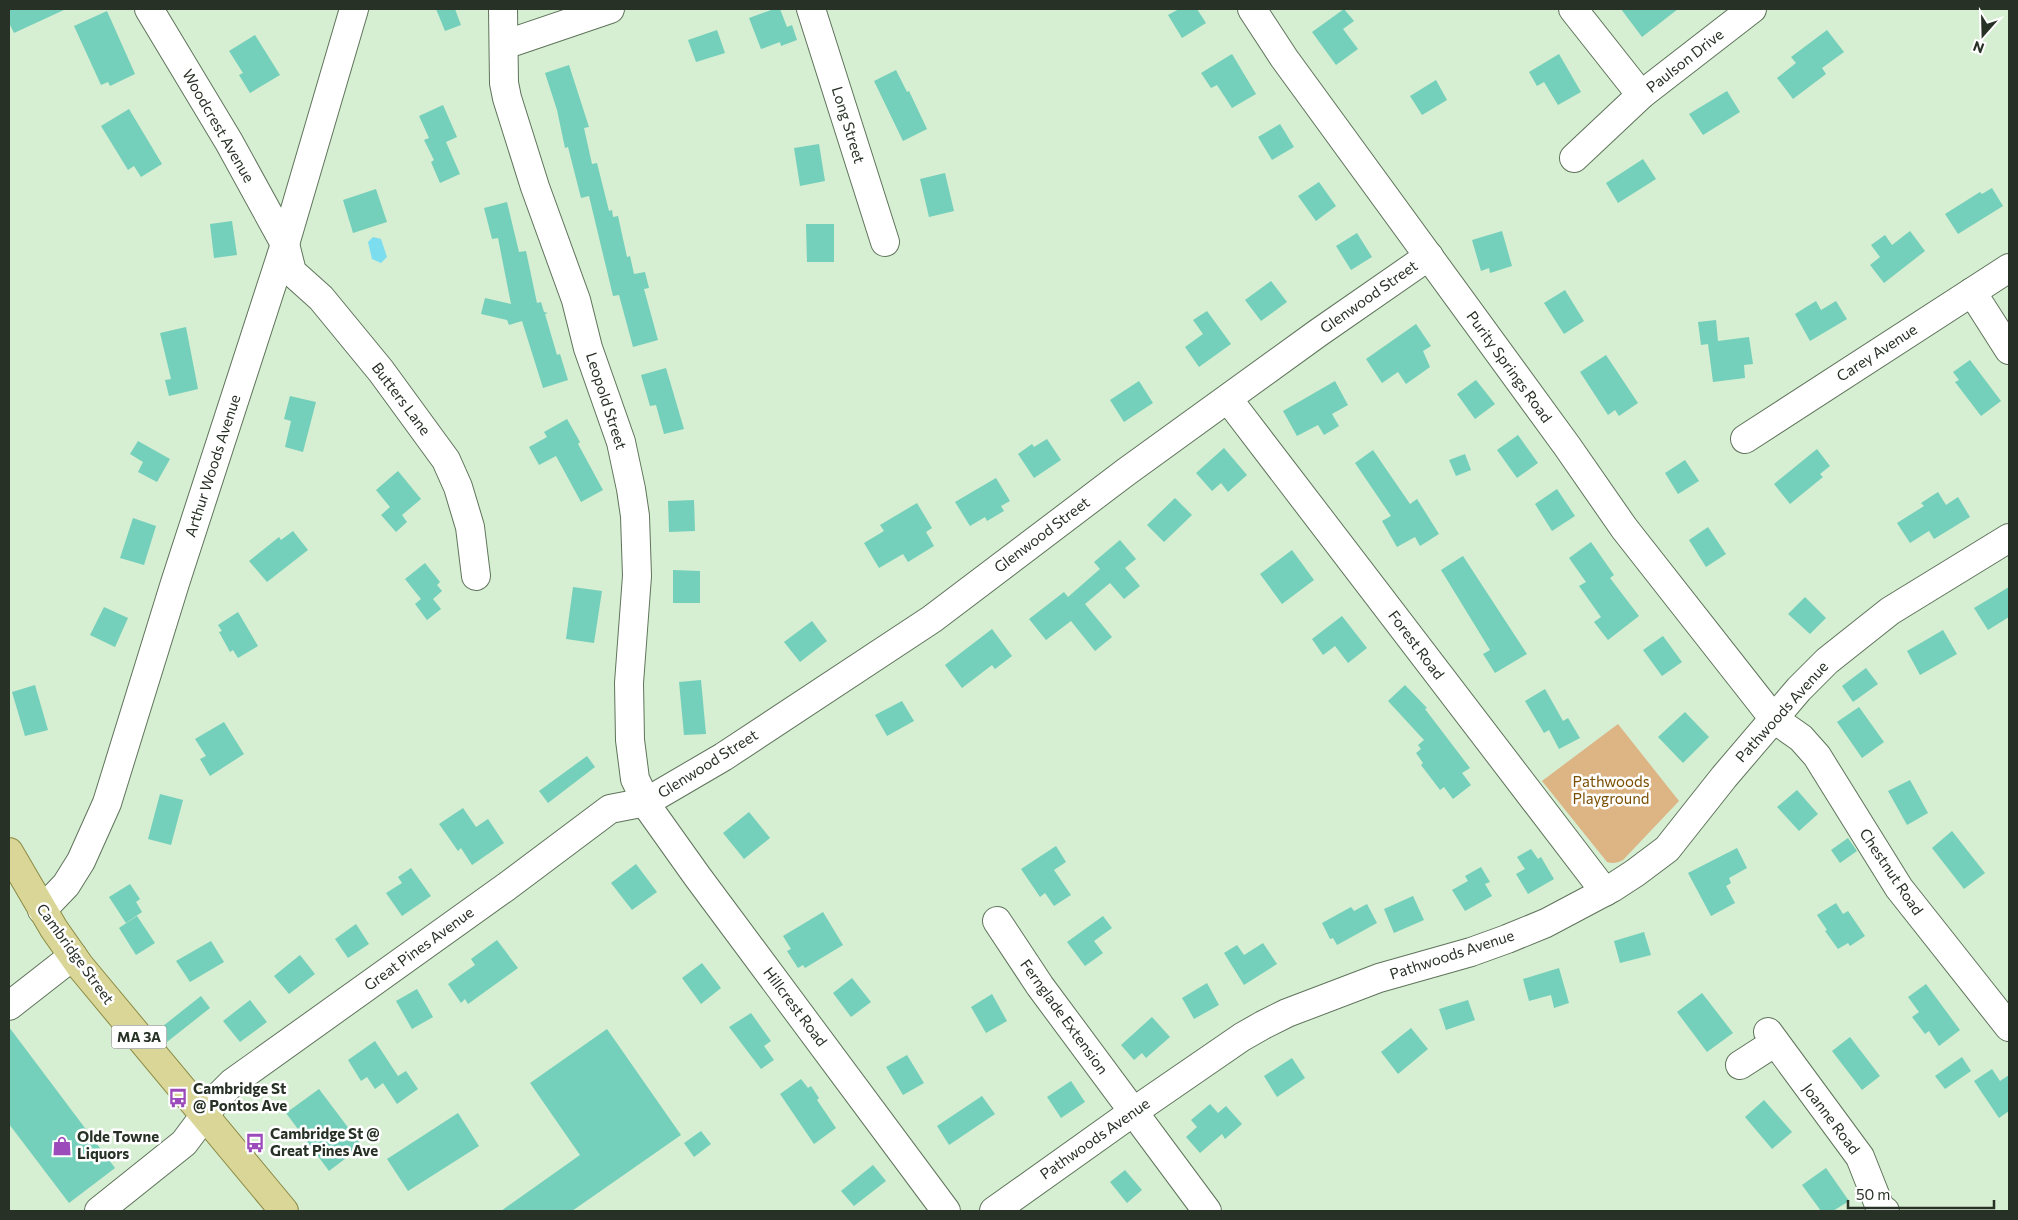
<svg xmlns="http://www.w3.org/2000/svg" width="2018" height="1220" viewBox="0 0 2018 1220" font-family="Commissioner,sans-serif">
  <style>
    .green { fill: #ddb585 }
    .water { fill: #7cddef }
    .building { fill: #74d0ba }
    .lines { fill: none; stroke-linecap: round; stroke-linejoin: round }
    .minor-casing { stroke: #5f745b; stroke-width: 30 }
    .major-casing { stroke: #8b8a43; stroke-width: 30 }
    .minor { stroke: #fff; stroke-width: 28 }
    .major { stroke: #d9d697; stroke-width: 28 }
    .labels { text-anchor: middle; stroke-width: 5; stroke-linejoin: round; paint-order: stroke }
    .shield { fill: #fff; stroke: #686f67; stroke-width: 1 }
    .shield-label { font-size: 14px; font-weight: bold; fill: #283126 }
    .street-label { font-size: 15px; fill: #283126; stroke: #fff }
    .park-label { font-size: 15px; fill: #7a4d00; stroke: #fff }
    .poi-label { font-size: 15px; font-weight: bold; fill: #283126; stroke: #fff; text-anchor: start }
  </style>
  <rect width="100%" height="100%" fill="#d6eed2"/>
  <!-- green -->
  <path class="green" d="M 1618,724 L 1679,801 L 1623,860 C 1617,863 1613,864 1607,862 L 1542,781 Z"/>
  <!-- water -->
  <polygon class="water" points="373,237 381,239 387,257 381,263 372,259 368,242"/>
  <!-- building -->
  <g class="building">
    <polygon points="9,9 66,9 14,33 9,23"/>
    <polygon points="436,9 455,9 461,25 445,31"/>
    <polygon points="774,9 780,9 787,27 792,25 797,40 781,46 780,42 761,49 749,18"/>
    <polygon points="1179,9 1197,9 1206,23 1182,38 1168,15"/>
    <polygon points="1344,9 1354,21 1343,29 1358,49 1336,65 1312,32"/>
    <polygon points="1621,9 1678,9 1642,37"/>
    <polygon points="107,11 135,74 110,86 108,82 101,85 74,26"/>
    <polygon points="717,30 725,53 696,62 688,40"/>
    <polygon points="1827,30 1844,52 1822,68 1826,74 1793,99 1777,78 1796,63 1791,57"/>
    <polygon points="255,35 280,75 250,93 239,75 243,73 229,51"/>
    <polygon points="1232,54 1256,94 1232,108 1217,85 1211,88 1201,73"/>
    <polygon points="1559,54 1581,92 1558,105 1544,82 1537,86 1529,72"/>
    <polygon points="569,65 589,127 584,128 592,164 597,163 609,211 612,210 613,217 618,216 627,257 630,256 634,274 645,272 649,288 644,289 658,340 633,347 619,295 613,296 589,196 581,198 568,147 565,148 557,110 545,73"/>
    <polygon points="896,70 907,92 909,91 927,129 903,141 874,81"/>
    <polygon points="1436,80 1447,100 1422,115 1410,96"/>
    <polygon points="1727,91 1740,112 1703,135 1689,114"/>
    <polygon points="443,105 457,137 446,142 460,174 440,183 431,162 434,160 424,140 429,138 419,116"/>
    <polygon points="129,109 162,164 141,177 134,166 128,170 101,126"/>
    <polygon points="1280,124 1294,147 1272,160 1258,137"/>
    <polygon points="819,144 825,181 800,186 794,148"/>
    <polygon points="1643,159 1656,179 1618,203 1606,183"/>
    <polygon points="945,173 954,211 929,217 920,179"/>
    <polygon points="1319,182 1336,206 1316,221 1298,196"/>
    <polygon points="1992,188 2003,206 1958,234 1945,214 1980,192 1982,194"/>
    <polygon points="376,189 387,222 353,233 343,200"/>
    <polygon points="507,202 519,252 526,251 537,303 541,302 544,312 548,313 545,314 557,355 560,354 568,380 543,388 522,321 509,325 507,320 481,314 485,298 511,304 498,238 492,239 484,208"/>
    <polygon points="232,221 237,255 214,258 210,224"/>
    <polygon points="806,224 834,224 834,262 807,262"/>
    <polygon points="1502,231 1512,266 1490,273 1489,268 1481,271 1472,240"/>
    <polygon points="1910,231 1925,251 1884,283 1870,265 1880,257 1871,245 1885,235 1892,245"/>
    <polygon points="1357,233 1372,257 1351,270 1336,246"/>
    <polygon points="1271,281 1287,302 1261,321 1245,300"/>
    <polygon points="1565,290 1584,321 1564,334 1544,303"/>
    <polygon points="1816,301 1821,310 1836,301 1847,319 1810,341 1795,314"/>
    <polygon points="1207,311 1231,344 1199,367 1185,347 1203,334 1193,320"/>
    <polygon points="1716,320 1718,341 1749,337 1753,364 1744,365 1745,378 1713,382 1708,344 1701,345 1698,322"/>
    <polygon points="1416,324 1431,346 1423,351 1430,367 1406,384 1398,372 1382,383 1366,359"/>
    <polygon points="186,327 198,389 169,396 165,380 171,379 160,333"/>
    <polygon points="1606,355 1638,403 1619,416 1615,410 1608,415 1580,372"/>
    <polygon points="1970,360 2001,401 1981,416 1955,382 1959,380 1953,372"/>
    <polygon points="666,368 684,429 664,434 656,405 650,406 641,375"/>
    <polygon points="1476,380 1495,404 1475,419 1457,394"/>
    <polygon points="1139,381 1153,403 1124,422 1110,400"/>
    <polygon points="1335,381 1348,405 1332,414 1339,426 1324,435 1318,425 1297,436 1283,411"/>
    <polygon points="290,396 316,402 303,452 285,447 291,421 284,419"/>
    <polygon points="567,419 580,442 578,444 603,490 581,502 556,456 539,465 529,447 547,437 544,432"/>
    <polygon points="1518,435 1538,463 1517,478 1497,450"/>
    <polygon points="1047,439 1061,460 1034,478 1018,454 1032,444 1034,447"/>
    <polygon points="138,441 170,459 157,482 138,472 143,462 130,454"/>
    <polygon points="1224,448 1247,475 1228,492 1221,483 1212,491 1196,473"/>
    <polygon points="1817,449 1830,466 1820,474 1823,477 1790,504 1774,484"/>
    <polygon points="1373,450 1410,504 1417,499 1439,534 1420,546 1415,537 1397,547 1382,521 1391,516 1355,463"/>
    <polygon points="1465,454 1471,470 1456,476 1449,460"/>
    <polygon points="1685,460 1699,481 1678,494 1665,473"/>
    <polygon points="398,471 421,499 402,515 407,522 396,532 381,515 390,507 376,490"/>
    <polygon points="996,478 1010,501 1001,506 1004,511 987,521 985,517 970,526 955,502"/>
    <polygon points="1557,489 1575,516 1552,531 1535,504"/>
    <polygon points="1938,492 1946,505 1958,497 1970,517 1934,539 1929,531 1910,543 1897,523 1924,506 1921,503"/>
    <polygon points="1175,498 1192,515 1164,542 1147,525"/>
    <polygon points="694,500 695,531 669,532 668,501"/>
    <polygon points="917,503 932,528 926,532 934,546 908,562 903,554 879,568 864,543 884,531 880,525"/>
    <polygon points="133,518 156,526 144,565 120,558"/>
    <polygon points="1708,527 1726,554 1706,567 1689,540"/>
    <polygon points="293,531 308,550 267,582 249,561 279,537 281,540"/>
    <polygon points="1120,540 1136,559 1125,568 1140,586 1124,599 1110,583 1085,604 1112,637 1095,651 1071,621 1046,640 1029,619 1064,592 1068,597 1100,569 1094,562"/>
    <polygon points="1591,542 1614,575 1610,578 1639,616 1608,640 1594,622 1601,617 1579,586 1586,582 1569,558"/>
    <polygon points="1292,550 1314,580 1282,604 1260,574"/>
    <polygon points="1463,556 1527,654 1495,673 1483,654 1490,650 1441,570"/>
    <polygon points="425,563 440,582 437,585 442,591 433,599 441,609 427,620 415,604 421,599 405,579"/>
    <polygon points="673,570 700,571 700,603 673,603"/>
    <polygon points="573,587 602,591 594,643 566,639"/>
    <polygon points="2009,587 2009,617 1988,630 1974,608"/>
    <polygon points="1805,597 1826,618 1810,634 1788,614"/>
    <polygon points="104,607 128,618 115,647 90,635"/>
    <polygon points="238,612 258,646 238,658 233,650 230,652 219,632 222,631 218,625"/>
    <polygon points="1342,616 1367,648 1348,663 1335,646 1323,655 1312,639"/>
    <polygon points="812,621 827,641 800,662 784,642"/>
    <polygon points="992,629 1012,656 995,669 992,665 962,688 945,665"/>
    <polygon points="1943,630 1957,654 1920,675 1907,651"/>
    <polygon points="1663,636 1682,662 1662,676 1643,650"/>
    <polygon points="1866,668 1878,684 1853,702 1842,686"/>
    <polygon points="701,680 706,734 684,735 679,682"/>
    <polygon points="35,685 48,730 25,736 12,692"/>
    <polygon points="1405,685 1427,708 1425,709 1470,768 1462,773 1471,785 1453,799 1444,787 1440,790 1421,765 1423,763 1416,753 1421,749 1418,745 1424,740 1388,701"/>
    <polygon points="1545,689 1563,721 1568,718 1580,738 1559,749 1549,730 1544,733 1525,701"/>
    <polygon points="902,701 914,721 887,736 875,715"/>
    <polygon points="1859,707 1884,742 1862,758 1837,722"/>
    <polygon points="1685,712 1709,737 1683,763 1658,737"/>
    <polygon points="224,722 244,754 210,776 200,759 206,756 195,739"/>
    <polygon points="587,756 595,767 548,803 539,791"/>
    <polygon points="1910,780 1928,813 1907,825 1888,791"/>
    <polygon points="1797,790 1818,814 1799,831 1777,807"/>
    <polygon points="160,794 183,800 171,845 148,839"/>
    <polygon points="463,808 476,827 488,819 504,843 472,865 461,848 458,851 439,824"/>
    <polygon points="749,812 770,838 744,859 723,833"/>
    <polygon points="1952,831 1985,873 1964,889 1932,848"/>
    <polygon points="1848,838 1857,851 1840,863 1831,850"/>
    <polygon points="1056,846 1066,862 1054,870 1071,895 1054,906 1045,893 1040,897 1021,869"/>
    <polygon points="1737,848 1747,868 1729,878 1731,883 1726,886 1735,903 1711,916 1688,873"/>
    <polygon points="1531,849 1538,859 1541,857 1554,879 1528,894 1516,874 1525,869 1517,857"/>
    <polygon points="636,864 657,892 632,910 611,883"/>
    <polygon points="1481,867 1490,882 1485,884 1492,896 1465,911 1452,890 1468,881 1465,876"/>
    <polygon points="411,868 431,896 402,916 386,893 402,883 398,877"/>
    <polygon points="130,884 140,899 136,902 142,912 126,923 109,897"/>
    <polygon points="1413,896 1424,920 1394,933 1384,909"/>
    <polygon points="1836,903 1843,914 1848,911 1865,936 1850,946 1848,943 1838,949 1825,931 1827,930 1817,915"/>
    <polygon points="1367,904 1377,923 1337,945 1333,938 1330,939 1322,923 1351,907 1354,911"/>
    <polygon points="823,912 843,945 805,968 803,965 798,968 787,951 791,949 783,936"/>
    <polygon points="137,916 155,943 136,955 119,928"/>
    <polygon points="1103,916 1112,928 1094,941 1103,953 1085,966 1067,942"/>
    <polygon points="356,924 369,944 348,958 335,939"/>
    <polygon points="1644,932 1651,955 1620,963 1614,941"/>
    <polygon points="497,940 518,968 468,1004 465,999 461,1003 448,984 475,965 471,959"/>
    <polygon points="211,941 224,962 190,982 176,961"/>
    <polygon points="1263,943 1277,964 1244,985 1224,953 1237,945 1244,955"/>
    <polygon points="300,955 315,974 289,994 274,976"/>
    <polygon points="702,963 721,988 701,1004 682,978"/>
    <polygon points="1559,968 1569,1003 1554,1008 1551,995 1529,1001 1523,979"/>
    <polygon points="852,978 871,1002 851,1017 833,993"/>
    <polygon points="1207,983 1219,1005 1194,1019 1182,998"/>
    <polygon points="1926,984 1960,1030 1939,1046 1929,1031 1925,1034 1912,1017 1919,1012 1908,997"/>
    <polygon points="417,989 433,1017 412,1029 396,1001"/>
    <polygon points="1702,993 1733,1033 1707,1052 1677,1012"/>
    <polygon points="992,994 1007,1021 986,1033 971,1007"/>
    <polygon points="201,996 210,1008 167,1042 158,1030"/>
    <polygon points="250,1000 267,1022 240,1042 223,1021"/>
    <polygon points="1468,1000 1475,1020 1446,1030 1439,1009"/>
    <polygon points="751,1013 771,1041 764,1046 774,1060 761,1069 729,1027"/>
    <polygon points="1152,1017 1170,1037 1146,1058 1142,1053 1134,1060 1121,1045"/>
    <polygon points="9,1027 115,1168 69,1203 9,1124"/>
    <polygon points="1411,1028 1428,1049 1398,1074 1381,1052"/>
    <polygon points="607,1029 681,1135 572,1211 501,1211 580,1155 530,1083"/>
    <polygon points="1850,1037 1880,1076 1862,1090 1832,1051"/>
    <polygon points="375,1041 398,1076 406,1071 418,1089 397,1104 383,1083 375,1089 367,1077 361,1081 348,1060"/>
    <polygon points="907,1055 924,1083 903,1095 886,1067"/>
    <polygon points="1962,1057 1971,1071 1945,1089 1935,1076"/>
    <polygon points="1292,1058 1305,1078 1277,1097 1264,1076"/>
    <polygon points="1992,1069 2000,1081 2009,1075 2009,1111 1999,1118 1974,1081"/>
    <polygon points="801,1079 808,1088 811,1086 819,1098 817,1100 836,1128 814,1144 780,1094"/>
    <polygon points="1071,1081 1085,1102 1061,1118 1047,1097"/>
    <polygon points="319,1089 362,1146 329,1171 286,1113"/>
    <polygon points="982,1096 995,1114 949,1145 937,1126"/>
    <polygon points="1764,1100 1792,1132 1772,1149 1745,1117"/>
    <polygon points="1210,1104 1218,1113 1226,1106 1242,1124 1225,1139 1222,1134 1200,1153 1186,1137 1197,1127 1191,1120"/>
    <polygon points="458,1113 479,1146 408,1191 387,1159"/>
    <polygon points="701,1131 711,1144 694,1157 684,1143"/>
    <polygon points="873,1165 886,1181 854,1206 841,1191"/>
    <polygon points="1826,1168 1849,1201 1833,1211 1821,1211 1802,1185"/>
    <polygon points="1125,1170 1142,1190 1127,1203 1110,1182"/>
  </g>
  <g class="lines">
    <defs>
      <g id="minor">
        <polyline points="149,9 229,142 285,244 292,272 321,298 381,371 446,460 458,487 470,527 476,576"/>
        <polyline points="503,9 504,83 507,98 535,187 576,300 588,348 621,442 631,489 635,516 637,576 629,683 630,740 635,779 650,810 697,876 946,1211"/>
        <polyline points="811,9 885,242"/>
        <polyline points="1252,9 1284,58 1567,446 1624,528 1774,719 1801,738 1817,756 1899,888 2009,1027"/>
        <polyline points="1573,9 1641,95"/>
        <polyline points="504,45 610,9"/>
        <polyline points="1574,158 1641,95 1752,9"/>
        <polyline points="1972,292 2009,350"/>
        <polyline points="1228,399 1605,892"/>
        <polyline points="1745,439 2009,268"/>
        <polyline points="42,910 66,885 81,861 107,803 175,583 285,244 354,9"/>
        <polyline points="997,921 1040,986 1207,1211"/>
        <polyline points="9,1006 73,956"/>
        <polyline points="1768,1032 1860,1157 1881,1210 1885,1211"/>
        <polyline points="1740,1065 1774,1043"/>
        <polyline points="99,1211 184,1143 220,1095 232,1083 506,887 610,809 646,802 723,757 932,619 1126,472 1318,333 1429,256"/>
        <polyline points="994,1211 1133,1112 1242,1037 1263,1025 1287,1013 1379,978 1471,952 1507,939 1546,923 1612,888 1635,873 1667,849 1724,777 1799,689 1827,661 1890,611 2009,538"/>
      </g>
      <polyline id="major" points="9,852 54,929 80,966 284,1211"/>
    </defs>
    <!-- minor casing -->
    <use href="#minor" class="minor-casing"/>
    <!-- major casing -->
    <use href="#major" class="major-casing"/>
    <!-- minor -->
    <use href="#minor" class="minor"/>
    <!-- major -->
    <use href="#major" class="major"/>
  </g>
  <!-- icons -->
  <defs>
    <symbol id="bus-bare" viewBox="-9 -9 18 18"><path d="M-5-6H5V4H4V6H2V4H-2V6H-4V4H-5ZM-3.5-4V0h7V-4ZM-3.5 1.2v1.5H-2V1.2ZM2 1.2v1.5H3.5V1.2Z" fill="#9c4bbb" stroke="#fff" stroke-width="2.5" paint-order="stroke"/></symbol>
    <symbol id="shop-bare" viewBox="-9 -9 18 18"><path d="M-5-2.5h2.3a2.7 3.5 0 0 1 5.4 0H5L5.5 6h-11ZM-1.5-2.5h3a1.5 2.3 0 0 0-3 0Z" fill="#9c4bbb" stroke="#fff" stroke-width="2.5" paint-order="stroke"/></symbol>
  </defs>
  <g fill-rule="evenodd">
    <use href="#bus-bare" x="164" y="1084" width="28" height="28"/>
    <use href="#bus-bare" x="241" y="1129" width="28" height="28"/>
    <use href="#shop-bare" x="48" y="1132" width="28" height="28"/>
  </g>
  <g class="labels">
    <!-- shield labels -->
    <rect class="shield" x="111.5" y="1025.5" width="55" height="23" rx="4"/>
    <g class="shield-label">
      <text x="139" y="1042">MA 3A</text>
    </g>
    <!-- street labels -->
    <g class="street-label">
      <text transform="translate(1685 61) rotate(-38)" y="5">Paulson Drive</text>
      <text transform="translate(848 125) rotate(73)" y="5">Long Street</text>
      <text transform="translate(218 126) rotate(60)" y="5">Woodcrest Avenue</text>
      <text transform="translate(1369 297) rotate(-35)" y="5">Glenwood Street</text>
      <text transform="translate(1877 353) rotate(-33)" y="5">Carey Avenue</text>
      <text transform="translate(1509 367) rotate(54)" y="5">Purity Springs Road</text>
      <text transform="translate(401 399) rotate(53)" y="5">Butters Lane</text>
      <text transform="translate(606 401) rotate(72)" y="5">Leopold Street</text>
      <text transform="translate(213 466) rotate(-72)" y="5">Arthur Woods Avenue</text>
      <text transform="translate(1042 535) rotate(-37)" y="5">Glenwood Street</text>
      <text transform="translate(1416 645) rotate(53)" y="5">Forest Road</text>
      <text transform="translate(1782 712) rotate(-48)" y="5">Pathwoods Avenue</text>
      <text transform="translate(708 764) rotate(-32)" y="5">Glenwood Street</text>
      <text transform="translate(1891 872) rotate(56)" y="5">Chestnut Road</text>
      <text transform="translate(419 949) rotate(-36)" y="5">Great Pines Avenue</text>
      <text transform="translate(75 954) rotate(54)" y="5">Cambridge Street</text>
      <text transform="translate(1452 955) rotate(-18)" y="5">Pathwoods Avenue</text>
      <text transform="translate(795 1007) rotate(53)" y="5">Hillcrest Road</text>
      <text transform="translate(1064 1017) rotate(54)" y="5">Fernglade Extension</text>
      <text transform="translate(1831 1119) rotate(53)" y="5">Joanne Road</text>
      <text transform="translate(1095 1139) rotate(-35)" y="5">Pathwoods Avenue</text>
    </g>
    <!-- park labels -->
    <g class="park-label">
      <text x="1611" y="787">Pathwoods<tspan x="1611" dy="17">Playground</tspan></text>
    </g>
    <!-- poi labels -->
    <g class="poi-label">
      <text x="193" y="1094">Cambridge St<tspan x="193" dy="17">@ Pontos Ave</tspan></text>
      <text x="270" y="1139">Cambridge St @<tspan x="270" dy="17">Great Pines Ave</tspan></text>
      <text x="77" y="1142">Olde Towne<tspan x="77" dy="17">Liquors</tspan></text>
    </g>
  </g>
  <!-- border -->
  <rect width="2018" height="1220" fill="none" stroke="#283126" stroke-width="20"/>
  <!-- north arrow -->
  <g transform="translate(1983 35) rotate(200)" stroke="#ffffff" stroke-width="4" paint-order="stroke">
  <path d="M0-4L9 19L0 12L-9 19Z" fill="#283126"/>
  <text y="-8" font-size="14" font-weight="bold" text-anchor="middle" fill="#283126">N</text>
  </g>
  <!-- scale -->
  <path d="M1848 1200v8h146v-8" fill="none" stroke="#283126" stroke-width="2.5"/>
  <text x="1856" y="1200" font-size="15" fill="#283126" stroke="#ffffff" stroke-width="4" paint-order="stroke">50 m</text>
</svg>
